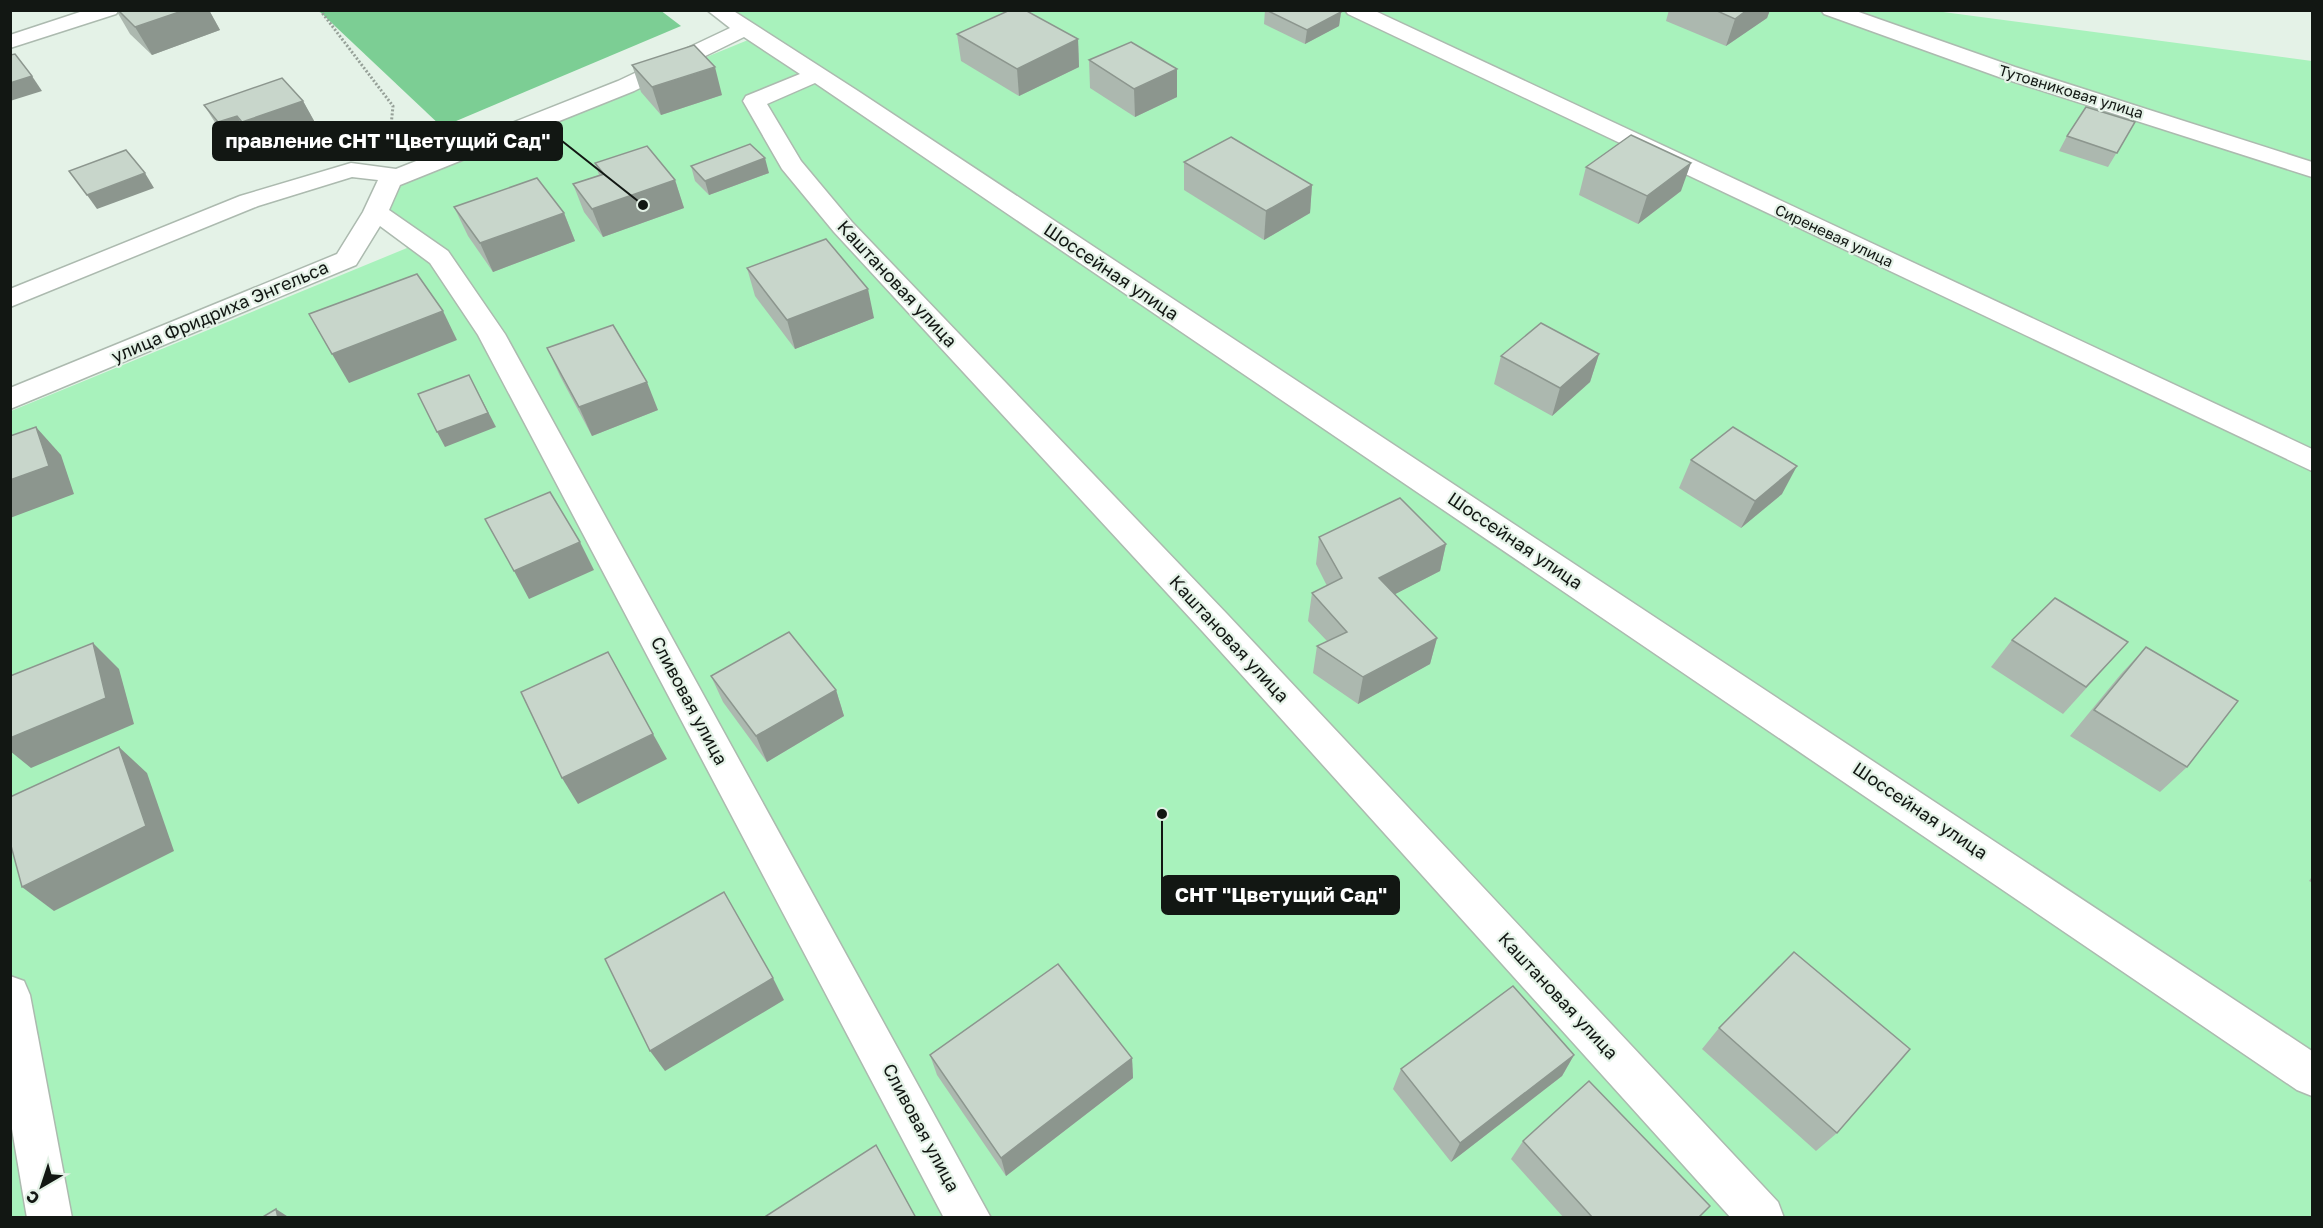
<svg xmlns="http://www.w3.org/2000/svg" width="2323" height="1228" viewBox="0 0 2323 1228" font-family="'Golos Text',sans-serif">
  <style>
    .green { fill: #a8f2bc }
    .forest { fill: #7cce94 }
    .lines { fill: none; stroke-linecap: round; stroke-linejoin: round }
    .minor-casing { stroke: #acbaaf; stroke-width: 3 }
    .path { stroke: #96a098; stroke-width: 3; stroke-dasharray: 2 2; stroke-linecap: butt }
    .minor { fill: #fff; fill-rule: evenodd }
    .wall { fill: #acb8af }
    .shaded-wall { fill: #8c968e }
    .building { fill: #c8d6cb; stroke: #8c968e; stroke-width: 1.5 }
    .labels { text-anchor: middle; stroke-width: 4.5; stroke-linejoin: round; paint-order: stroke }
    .far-street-label { font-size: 15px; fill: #121713; stroke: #e4f2e7 }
    .street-label { font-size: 18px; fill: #121713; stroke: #e4f2e7 }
    .leader { fill: none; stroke: #121713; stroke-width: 2 }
    .callout-dot { fill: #121713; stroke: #e4f2e7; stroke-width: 2 }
    .callout { fill: #121713; stroke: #121713; stroke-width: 2 }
    .callout-label { font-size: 20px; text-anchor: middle; font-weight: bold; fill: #fff }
  </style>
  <rect width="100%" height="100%" fill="#e4f2e7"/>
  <!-- green -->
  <polygon class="green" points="1928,10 2312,61 2312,1217 11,1218 11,411 407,248 377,192 748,40 712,11"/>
  <!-- forest -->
  <polygon class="forest" points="660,10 681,26 442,127 319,11"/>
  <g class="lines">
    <defs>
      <g id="minor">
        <polygon points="86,10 119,10 116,14 10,48 10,35"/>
        <polygon points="707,10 732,10 858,91 2312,1051 2312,1096 2297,1090 815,83 767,104 801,161 852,222 1227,614 1778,1202 1784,1218 1731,1218 1203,632 834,232 782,169 743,101 746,96 800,74 744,37 634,91 400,185 389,210 448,251 505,334 991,1218 944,1218 478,335 430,263 380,226 356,265 10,409 10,388 337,254 363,212 378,180 352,177 258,206 10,307 10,289 240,196 351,163 396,169 618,81 730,28"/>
        <polygon points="1345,10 1373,10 2312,449 2312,471 1348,14"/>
        <polygon points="1821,10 1853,10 2015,67 2312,162 2312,177 1999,77 1824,14"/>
        <polygon points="10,976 24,981 30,995 72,1218 27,1218 10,1117"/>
      </g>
    </defs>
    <!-- minor casing -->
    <use href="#minor" class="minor-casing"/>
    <!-- path -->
    <polyline class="path" points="320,10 393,106 390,136"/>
    <!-- minor -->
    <use href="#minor" class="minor"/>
  </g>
  <!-- wall -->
  <g class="wall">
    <polygon points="116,10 209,10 220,30 152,55 130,34"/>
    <polygon points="1265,10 1338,10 1341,12 1339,26 1305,44 1264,24"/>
    <polygon points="1669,10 1770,10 1767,18 1726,46 1666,21"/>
    <polygon points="957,34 1078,39 1079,67 1019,96 961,61"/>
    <polygon points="1089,60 1177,69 1177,97 1135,117 1090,88"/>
    <polygon points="632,65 722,95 661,115 641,92"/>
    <polygon points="303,101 318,128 258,150 253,144 234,150 221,132 204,105"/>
    <polygon points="2135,122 2108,167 2059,151 2067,136"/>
    <polygon points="1184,162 1312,185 1310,213 1264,240 1184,190"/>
    <polygon points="595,163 675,180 684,208 603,237 584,212 573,184 599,175"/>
    <polygon points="691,166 769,173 709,195 695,181"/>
    <polygon points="1586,167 1681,191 1638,224 1579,195"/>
    <polygon points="454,207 564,213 575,241 493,272 468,236"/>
    <polygon points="747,268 874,318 795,349 755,296"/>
    <polygon points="547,348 658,410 592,436 560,376"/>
    <polygon points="1599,354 1590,382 1552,416 1494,384 1501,356"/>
    <polygon points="1691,460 1782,494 1741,528 1679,488"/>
    <polygon points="1319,537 1446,544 1440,571 1395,594 1437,638 1430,664 1358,704 1313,673 1317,646 1327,641 1308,621 1312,593 1327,586 1316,564"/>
    <polygon points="2012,640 2128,642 2063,714 1991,667"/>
    <polygon points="2146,647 2187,767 2160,792 2070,736 2121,674"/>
    <polygon points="711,676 836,690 844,716 767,762 723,702"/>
    <polygon points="2313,875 2313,883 2309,881"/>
    <polygon points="1719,1028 1837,1133 1816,1151 1702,1049"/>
    <polygon points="930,1055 1132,1058 1133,1078 1006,1176 937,1075"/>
    <polygon points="1574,1055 1562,1076 1451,1162 1393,1089 1401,1069"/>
    <polygon points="1523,1141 1698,1218 1564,1218 1511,1159"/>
  </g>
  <!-- shaded-wall -->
  <g class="shaded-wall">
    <polygon points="185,10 209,10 220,30 152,55 135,27"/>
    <polygon points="1747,10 1770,10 1767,18 1726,46 1735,19"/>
    <polygon points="1341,12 1339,26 1305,44 1307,30"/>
    <polygon points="1078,39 1079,67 1019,96 1017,69"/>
    <polygon points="715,67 722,95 661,115 652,87"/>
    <polygon points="1177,69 1177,97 1135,117 1134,89"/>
    <polygon points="32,76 42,91 10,101 10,83"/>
    <polygon points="303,101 318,128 258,150 242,122"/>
    <polygon points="237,116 253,144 234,150 218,122"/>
    <polygon points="765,158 769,173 709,195 705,181"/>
    <polygon points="1691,163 1681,191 1638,224 1647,196"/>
    <polygon points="145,173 154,188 97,209 87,195"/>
    <polygon points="675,180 684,208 603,237 592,209"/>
    <polygon points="1312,185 1310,213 1264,240 1266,211"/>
    <polygon points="564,213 575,241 493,272 480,243"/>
    <polygon points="868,289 874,318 795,349 787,320"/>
    <polygon points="443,311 457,340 349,383 332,354"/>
    <polygon points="1599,354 1590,382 1552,416 1560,388"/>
    <polygon points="469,375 496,427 445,447 437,432"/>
    <polygon points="647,382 658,410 592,436 579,407"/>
    <polygon points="36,427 61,455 74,494 10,518 10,480"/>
    <polygon points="1797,466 1782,494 1741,528 1755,501"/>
    <polygon points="580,542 594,570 529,599 514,571"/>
    <polygon points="1446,544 1440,571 1374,605 1379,578"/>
    <polygon points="1437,638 1430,664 1358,704 1363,677"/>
    <polygon points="93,643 119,669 134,724 31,768 10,751 10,738"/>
    <polygon points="836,690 844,716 767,762 756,736"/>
    <polygon points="653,734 667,759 578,804 562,778"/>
    <polygon points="119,747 147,773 174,851 54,911 22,887"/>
    <polygon points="773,978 784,1000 665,1071 650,1051"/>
    <polygon points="1574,1055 1562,1076 1451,1162 1460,1143"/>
    <polygon points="1132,1058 1133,1078 1006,1176 1001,1158"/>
    <polygon points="276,1209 290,1218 278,1218"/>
  </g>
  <!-- building -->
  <g class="building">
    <polygon points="118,10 185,10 135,27"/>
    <polygon points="1010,10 1025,10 1078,39 1017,69 957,34"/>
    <polygon points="1266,10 1338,10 1341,12 1307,30"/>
    <polygon points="1715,10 1747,10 1735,19"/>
    <polygon points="1131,42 1177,69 1134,89 1089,60"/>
    <polygon points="694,45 715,67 652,87 632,65"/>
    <polygon points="15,54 32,76 10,83 10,55"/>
    <polygon points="282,78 303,101 242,122 237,116 218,122 204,105"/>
    <polygon points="2086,107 2135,122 2117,153 2067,136"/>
    <polygon points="1631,135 1691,163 1647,196 1586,167"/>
    <polygon points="1231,137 1312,185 1266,211 1184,162"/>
    <polygon points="750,144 765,158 705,181 691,166"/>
    <polygon points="647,146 675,180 592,209 573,184 604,174 595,163"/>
    <polygon points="126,150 145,173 87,195 69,171"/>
    <polygon points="537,178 564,213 480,243 454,207"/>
    <polygon points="826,239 868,289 787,320 747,268"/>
    <polygon points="417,274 443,311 332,354 309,314"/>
    <polygon points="1541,323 1599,354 1560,388 1501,356"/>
    <polygon points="613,325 647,382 579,407 547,348"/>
    <polygon points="469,375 488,413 437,432 418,394"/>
    <polygon points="36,427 49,466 10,480 10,436"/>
    <polygon points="1733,427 1797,466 1755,501 1691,460"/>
    <polygon points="550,492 580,542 514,571 485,519"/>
    <polygon points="1400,498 1446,544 1379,578 1437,638 1363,677 1317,646 1347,632 1312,593 1342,578 1319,537"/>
    <polygon points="2055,598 2128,642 2086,687 2012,640"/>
    <polygon points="789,632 836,690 756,736 711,676"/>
    <polygon points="93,643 106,698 10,738 10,676"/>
    <polygon points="2146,647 2238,701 2187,767 2094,710"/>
    <polygon points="608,652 653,734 562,778 521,692"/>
    <polygon points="119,747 146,826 22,887 10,842 10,797"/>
    <polygon points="724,892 773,978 650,1051 605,959"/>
    <polygon points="1794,952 1910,1049 1837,1133 1719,1028"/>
    <polygon points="1058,964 1132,1058 1001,1158 930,1055"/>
    <polygon points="1513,986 1574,1055 1460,1143 1401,1069"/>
    <polygon points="1589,1081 1710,1206 1698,1218 1593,1218 1523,1141"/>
    <polygon points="876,1145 916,1218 763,1218"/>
    <polygon points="276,1209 278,1218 261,1218"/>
  </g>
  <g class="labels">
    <!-- far-street labels -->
    <g class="far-street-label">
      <text transform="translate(2071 92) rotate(17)" y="5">Тутовниковая улица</text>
      <text transform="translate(1834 236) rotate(25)" y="5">Сиреневая улица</text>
    </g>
    <!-- street labels -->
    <g class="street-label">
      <text transform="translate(1111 272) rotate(34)" y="6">Шоссейная улица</text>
      <text transform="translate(897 284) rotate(47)" y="6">Каштановая улица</text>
      <text transform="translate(220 312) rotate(-23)" y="6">улица Фридриха Энгельса</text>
      <text transform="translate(1515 541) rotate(34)" y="6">Шоссейная улица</text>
      <text transform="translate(1229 639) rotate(47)" y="6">Каштановая улица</text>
      <text transform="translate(689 701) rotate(62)" y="6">Сливовая улица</text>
      <text transform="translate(1920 811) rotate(34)" y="6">Шоссейная улица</text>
      <text transform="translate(1558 996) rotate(47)" y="6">Каштановая улица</text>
      <text transform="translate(921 1128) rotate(62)" y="6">Сливовая улица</text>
    </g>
  </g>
  <!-- callouts -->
  <path class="leader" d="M643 205L562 141M1162 814L1162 895"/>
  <g class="callout-dot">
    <circle cx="643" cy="205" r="6"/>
    <circle cx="1162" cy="814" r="6"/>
  </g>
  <g class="callout">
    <rect x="213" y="122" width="349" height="38" rx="6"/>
    <rect x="1162" y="876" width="237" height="38" rx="6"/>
  </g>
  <g class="callout-label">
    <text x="388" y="148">правление СНТ "Цветущий Сад"</text>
    <text x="1281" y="902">СНТ "Цветущий Сад"</text>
  </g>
  <!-- border -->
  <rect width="2323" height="1228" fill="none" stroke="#121713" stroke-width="24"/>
  <!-- north arrow -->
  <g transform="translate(42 1186) rotate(219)" stroke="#e4f2e7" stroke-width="4.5" paint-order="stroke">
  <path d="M0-4.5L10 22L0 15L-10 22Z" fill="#121713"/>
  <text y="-9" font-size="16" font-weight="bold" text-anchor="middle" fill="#121713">С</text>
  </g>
</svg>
